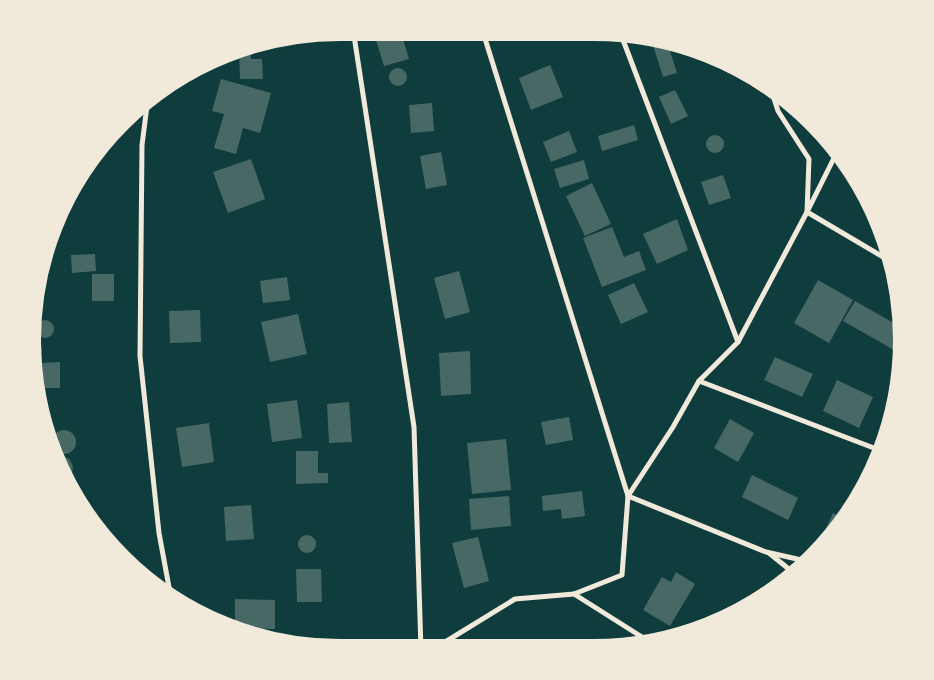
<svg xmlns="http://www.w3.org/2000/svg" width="934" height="680" viewBox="0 0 934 680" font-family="'Zilla Slab',serif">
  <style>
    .building { fill: #486865 }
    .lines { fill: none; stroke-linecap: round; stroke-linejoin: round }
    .minor { stroke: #f1e9da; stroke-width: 5 }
    .rim { fill: none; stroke: #f1e9da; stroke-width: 6 }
  </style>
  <rect width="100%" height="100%" fill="#0f3d3e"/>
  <!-- building -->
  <g class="building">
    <polygon points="376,29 400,29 409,59 384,66 373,30"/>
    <polygon points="507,29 532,29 509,35"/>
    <polygon points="666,38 677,73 663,77 652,42"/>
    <polygon points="250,43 251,59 262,59 263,79 240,79 239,48"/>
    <polygon points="550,65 563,97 531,110 519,78"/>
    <circle cx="398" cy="77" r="9"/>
    <polygon points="221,79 271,93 260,133 243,128 236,154 214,148 224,114 212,111"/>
    <polygon points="675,90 688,116 671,124 659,97"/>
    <polygon points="432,103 434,131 411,133 409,105"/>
    <polygon points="634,125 638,140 602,151 598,136"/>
    <polygon points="569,131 577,152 551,162 543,142"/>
    <circle cx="715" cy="144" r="9"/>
    <polygon points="441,152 447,185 426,189 420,156"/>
    <polygon points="251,159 265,199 228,213 213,172"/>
    <polygon points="584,160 589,179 560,188 554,169"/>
    <polygon points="723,175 731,198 709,205 701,182"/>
    <polygon points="592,183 611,224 585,236 566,196"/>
    <polygon points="62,200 62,214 57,214 61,203"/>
    <polygon points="677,219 688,250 657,264 643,234"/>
    <polygon points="612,227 624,257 639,251 646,270 602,287 583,238"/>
    <polygon points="95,254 96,271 72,273 71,255"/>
    <polygon points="459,271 470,312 445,319 434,278"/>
    <rect x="92" y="274" width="22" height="27"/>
    <polygon points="287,277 290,300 263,303 260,281"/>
    <polygon points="818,280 853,300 829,343 794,323"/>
    <polygon points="634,283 648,312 621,324 608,295"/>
    <polygon points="855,301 899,326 900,340 894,350 843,321"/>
    <polygon points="200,310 201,342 170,343 169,311"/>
    <polygon points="298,314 307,354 270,362 261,322"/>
    <circle cx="45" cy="329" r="9"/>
    <polygon points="31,348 42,348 42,363 60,362 60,388 43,388 43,398 36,398 31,380"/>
    <polygon points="470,351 471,394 441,396 439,353"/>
    <polygon points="775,357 813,374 802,397 764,380"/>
    <polygon points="837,380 873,397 859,428 823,411"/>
    <polygon points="297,400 302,438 272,442 267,404"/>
    <polygon points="349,402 352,442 329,443 327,404"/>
    <polygon points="569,417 573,440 546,445 541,422"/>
    <polygon points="730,419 754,433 738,462 714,448"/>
    <polygon points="209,423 214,462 182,467 176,428"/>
    <circle cx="64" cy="442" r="12"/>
    <polygon points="506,439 511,490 472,494 467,443"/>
    <polygon points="296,451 318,451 318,473 328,473 328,483 296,484"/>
    <polygon points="63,456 69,459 73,466 72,474 70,477 64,480 53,460 58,457"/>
    <polygon points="752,475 798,498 788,520 742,497"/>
    <polygon points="582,491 585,516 562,519 561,509 543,511 542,496"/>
    <polygon points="509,496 511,526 471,530 469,499"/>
    <polygon points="251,505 254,539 226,541 224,507"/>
    <polygon points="833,513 844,518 829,535 824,533"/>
    <circle cx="307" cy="544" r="9"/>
    <polygon points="478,537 489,581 464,588 452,543"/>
    <polygon points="296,569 321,569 322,602 297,602"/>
    <polygon points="676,572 695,584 670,626 643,610 662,577 671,582"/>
    <polygon points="235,599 275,600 275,629 235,628"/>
  </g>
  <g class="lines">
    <!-- minor -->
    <g class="minor">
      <polyline points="353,29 414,427 421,650"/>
      <polyline points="482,29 628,496 766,552 806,561"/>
      <polyline points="620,32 738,342"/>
      <polyline points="769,83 778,111 809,159 807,212 895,264"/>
      <polyline points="148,98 142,145 140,356 159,533 171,598"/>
      <polyline points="699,381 879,450"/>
      <polyline points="769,553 795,574"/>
      <polyline points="574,594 653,644"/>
      <polyline points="432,650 515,599 574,594 622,575 628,496 673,427 699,381 738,342 807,212 839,148"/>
    </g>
  </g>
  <!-- crop -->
  <path d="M0 0H934V680H0ZM340 38H594A302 302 0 0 1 896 340V340A302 302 0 0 1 594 642H340A302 302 0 0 1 38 340V340A302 302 0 0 1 340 38Z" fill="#f1e9da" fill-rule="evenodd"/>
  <path class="rim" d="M340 38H594A302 302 0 0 1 896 340V340A302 302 0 0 1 594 642H340A302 302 0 0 1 38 340V340A302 302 0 0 1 340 38Z"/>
</svg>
